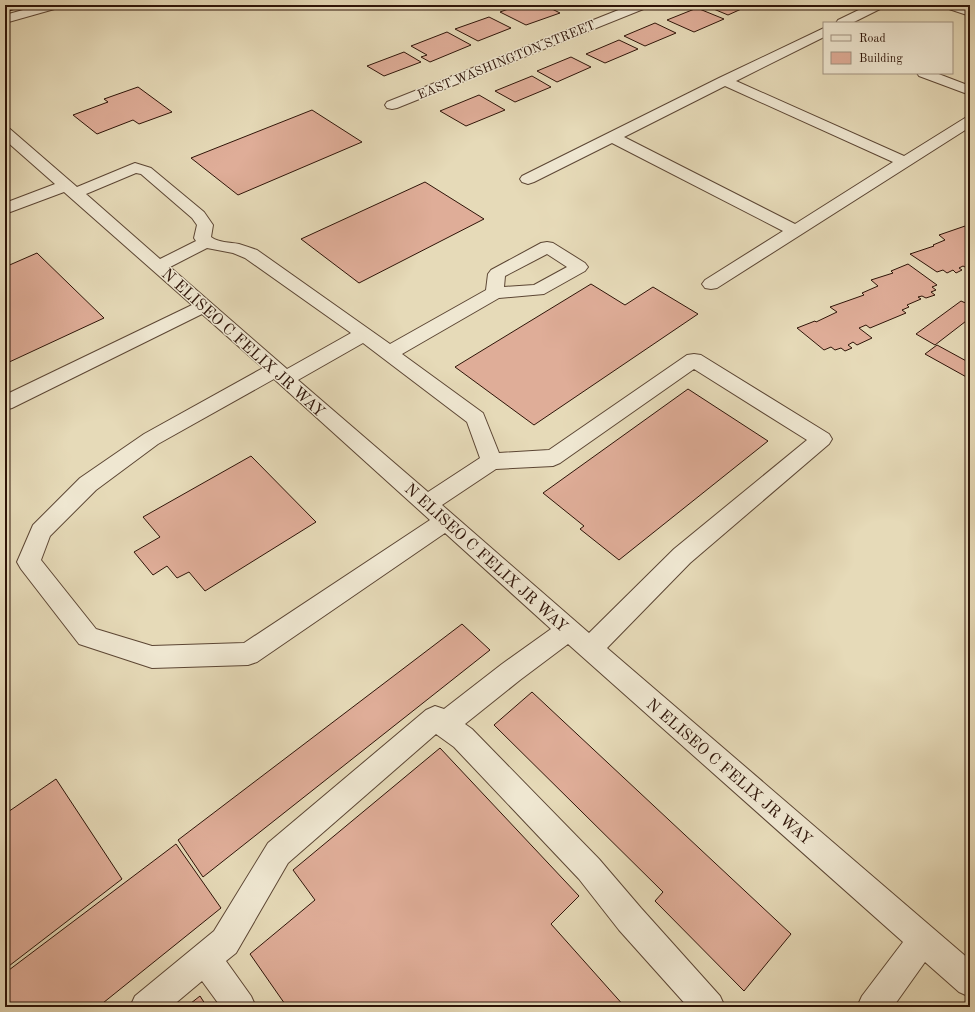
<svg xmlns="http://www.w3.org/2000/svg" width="975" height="1012" viewBox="0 0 975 1012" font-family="'Old Standard TT',serif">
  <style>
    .building { fill: #dfad98; stroke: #2e1408 }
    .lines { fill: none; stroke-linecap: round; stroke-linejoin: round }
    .minor-casing { stroke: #5c4634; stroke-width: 2 }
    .minor { fill: #efe7d1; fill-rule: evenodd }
    .labels { text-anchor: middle; stroke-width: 3; stroke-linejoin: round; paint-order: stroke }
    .far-street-label { font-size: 13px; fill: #2e1408; stroke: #efe7d1 }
    .street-label { font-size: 16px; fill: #2e1408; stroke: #efe7d1 }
  </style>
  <rect width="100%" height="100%" fill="#e6dab8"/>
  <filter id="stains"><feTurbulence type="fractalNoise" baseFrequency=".005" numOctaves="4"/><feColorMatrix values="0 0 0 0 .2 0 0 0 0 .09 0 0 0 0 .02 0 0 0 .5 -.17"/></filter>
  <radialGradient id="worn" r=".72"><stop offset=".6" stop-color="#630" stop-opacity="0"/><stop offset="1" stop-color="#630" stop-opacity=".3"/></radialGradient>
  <!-- building -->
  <g class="building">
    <polygon points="5,5 30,5 5,12"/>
    <polygon points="509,5 544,5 560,13 526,25 500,12 514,7"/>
    <polygon points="704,5 745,5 748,6 728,15"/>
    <polygon points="697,8 724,19 694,32 667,20"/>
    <polygon points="489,17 511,28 478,41 455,29"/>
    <polygon points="655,23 676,33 645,46 624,36"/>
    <polygon points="447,32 471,45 430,62 421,57 427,55 411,46"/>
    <polygon points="619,40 638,49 605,63 586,54"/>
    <polygon points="404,52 421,62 384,76 367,66"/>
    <polygon points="571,57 591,67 557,82 537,71"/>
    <polygon points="532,76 551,87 515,102 495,91"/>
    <polygon points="138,87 172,112 139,124 133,120 97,134 73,115 108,102 104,99"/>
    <polygon points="479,95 505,110 466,126 440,111"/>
    <polygon points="312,110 362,142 238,195 191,158"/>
    <polygon points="425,182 484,219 359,283 301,239"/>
    <polygon points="970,222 970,252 967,254 970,255 970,267 967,268 963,266 959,268 962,270 956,273 953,270 947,273 943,270 937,272 910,254 934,246 933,245 945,240 939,235 968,225 966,224"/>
    <polygon points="37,253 104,318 5,364 5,267"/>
    <polygon points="908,264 937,285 932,287 936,290 931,292 935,295 926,298 922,296 918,297 921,299 907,305 909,307 902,310 906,313 870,328 866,325 859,328 872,338 857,345 853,342 848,345 852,348 845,351 841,348 835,350 831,347 824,350 797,328 815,321 816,322 837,312 830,307 864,295 862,293 878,286 871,280 893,273 891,271"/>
    <polygon points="591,284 625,305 653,287 698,314 534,425 455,367"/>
    <polygon points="961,301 970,305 970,318 935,345 916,334"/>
    <polygon points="937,345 970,363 970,379 925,354"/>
    <polygon points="688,389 768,441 619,560 580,529 584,526 543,493"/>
    <polygon points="251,456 316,522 205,591 189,572 177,578 167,566 153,575 134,552 160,537 143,517"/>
    <polygon points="462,624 490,650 203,877 178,840"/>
    <polygon points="532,692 791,934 744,991 655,901 663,892 494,725"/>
    <polygon points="440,748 579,896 551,924 625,1007 287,1007 250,954 315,900 293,870"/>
    <polygon points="56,779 122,879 5,969 5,814"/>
    <polygon points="176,844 221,908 98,1007 5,1007 5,973"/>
    <polygon points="200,996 207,1007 186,1007"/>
  </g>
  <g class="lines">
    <defs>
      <g id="minor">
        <polygon points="41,5 60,5 58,8 5,23 5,15"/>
        <polygon points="631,5 648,5 646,8 397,108 392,109 387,108 385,105 387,102"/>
        <polygon points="869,5 884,5 882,8 852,23 836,23 838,20"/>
        <polygon points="944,5 962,5 970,8 970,16 946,8"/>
        <path d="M 824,28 L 824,37 L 736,81 L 904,156 L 965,118 L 970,117 L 970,127 L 717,288 L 711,289 L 705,288 L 702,284 L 705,280 L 783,231 L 612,143 L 534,182 L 528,184 L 522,182 L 520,179 L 522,176 L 719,78 ZM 725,86 L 893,162 L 795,224 L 624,137 Z"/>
        <polygon points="917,73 936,73 970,86 970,95 919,76"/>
        <path d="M 5,128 L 10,129 L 77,187 L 130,165 L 135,163 L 151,168 L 204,212 L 213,225 L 211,237 C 219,243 229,242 239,244 C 245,246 251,248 257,250 L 390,344 L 486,290 L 488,274 L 491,270 L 541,243 L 547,242 L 553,243 L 585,263 L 588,267 L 585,271 L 544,294 L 499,298 L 402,354 L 483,413 L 499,453 L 549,450 L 687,355 L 694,354 L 701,355 L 829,434 L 832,439 L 829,444 L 690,563 L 607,648 L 970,960 L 970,997 L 959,992 L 925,962 L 893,1007 L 857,1007 L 862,996 L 903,942 L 568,644 L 520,680 L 465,724 L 472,729 L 599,859 L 641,908 L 720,996 L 725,1007 L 688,1007 L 619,930 L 579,879 L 454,747 L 436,734 L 288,863 L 236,953 L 226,961 L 251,996 L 256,1007 L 221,1007 L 202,981 L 171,1007 L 130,1007 L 135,996 L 214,931 L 268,843 L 426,710 L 435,706 L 444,709 L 502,664 L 551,629 L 445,533 L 257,662 L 248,665 L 152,668 L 79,644 L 21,569 L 17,562 L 33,525 L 80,478 L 144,434 L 263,368 L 202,314 L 12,408 L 5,410 L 5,395 L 192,305 L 64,192 L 5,214 L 5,203 L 55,184 L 5,140 ZM 136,173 L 141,174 L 192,218 L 197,225 L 194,238 L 196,241 L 160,259 L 86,194 ZM 207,248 L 233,253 L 245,258 L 351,333 L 287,369 L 170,267 ZM 547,254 L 567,267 L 534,285 L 504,287 L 505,276 ZM 363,343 L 467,422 L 480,458 L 428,492 L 298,380 ZM 694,369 L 807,440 L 674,549 L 589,633 L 442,505 L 496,469 L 553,466 L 560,463 ZM 274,379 L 430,520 L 244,643 L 152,646 L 96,629 L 41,560 L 50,536 L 96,490 L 158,444 Z"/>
      </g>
    </defs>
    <!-- minor casing -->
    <use href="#minor" class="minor-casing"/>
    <!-- minor -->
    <use href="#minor" class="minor"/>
  </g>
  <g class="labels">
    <!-- far-street labels -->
    <g class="far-street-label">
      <text transform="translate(506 59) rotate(-22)" y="5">EAST WASHINGTON STREET</text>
    </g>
    <!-- street labels -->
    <g class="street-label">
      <text transform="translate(244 342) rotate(42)" y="6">N ELISEO C FELIX JR WAY</text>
      <text transform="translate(487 557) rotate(42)" y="6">N ELISEO C FELIX JR WAY</text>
      <text transform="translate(730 771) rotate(41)" y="6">N ELISEO C FELIX JR WAY</text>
    </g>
  </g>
  <!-- margin -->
  <rect width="975" height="1012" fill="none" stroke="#e6dab8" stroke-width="20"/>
  <rect x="6" y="6" width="963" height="1000" fill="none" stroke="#2e1408" stroke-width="2"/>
  <rect x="10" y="10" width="955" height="992" fill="none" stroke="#2e1408"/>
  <!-- legend -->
  <rect x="823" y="22" width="130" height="52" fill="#efe7d1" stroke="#a29381"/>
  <rect x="831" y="35" width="20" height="6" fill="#efe7d1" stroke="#a29381"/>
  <text x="859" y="42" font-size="12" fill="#2e1408">Road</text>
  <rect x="831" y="52" width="20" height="12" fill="#dfad98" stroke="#a29381"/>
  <text x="859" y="62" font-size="12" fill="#2e1408">Building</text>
  <rect width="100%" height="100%" filter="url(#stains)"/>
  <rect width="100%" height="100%" fill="url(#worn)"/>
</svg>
